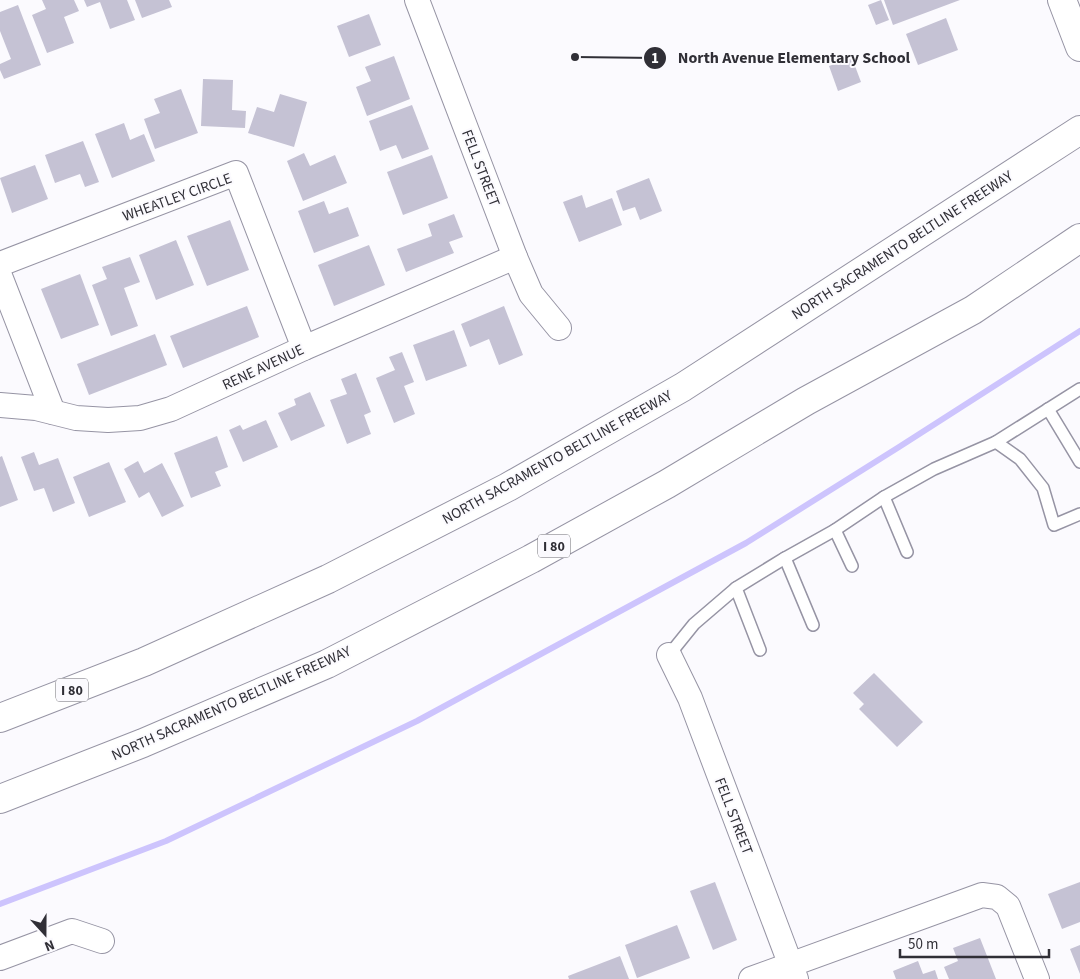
<svg xmlns="http://www.w3.org/2000/svg" width="1080" height="979" viewBox="0 0 1080 979" font-family="'Source Sans 3',sans-serif">
  <style>
    .lines { fill: none; stroke-linecap: round; stroke-linejoin: round }
    .stream { stroke: #cdc4fd; stroke-width: 6 }
    .building { fill: #c5c2d4 }
    .lane-casing { stroke: #9694a4; stroke-width: 14 }
    .street-casing { stroke: #9694a4; stroke-width: 26 }
    .secondary-casing { stroke: #9694a4; stroke-width: 30 }
    .highway-casing { stroke: #9694a4; stroke-width: 30 }
    .lane { stroke: #fff; stroke-width: 11 }
    .street { stroke: #fff; stroke-width: 24 }
    .secondary { stroke: #fff; stroke-width: 28 }
    .highway { stroke: #fff; stroke-width: 28 }
    .labels { text-anchor: middle; stroke-width: 4; stroke-linejoin: round; paint-order: stroke }
    .shield { fill: #fbfafe; stroke: #6d6c72; stroke-width: 1 }
    .shield-label { font-size: 14px; font-weight: bold; fill: #302f36 }
    .street-label { font-size: 15px; fill: #302f36; stroke: #fbfafe }
    .leader { fill: none; stroke: #302f36; stroke-width: 2 }
    .callout-dot { fill: #302f36; stroke: #fbfafe; stroke-width: 2 }
    .mark-label { font-size: 15px; text-anchor: middle; font-weight: bold; fill: #fff }
    .callout-label { font-size: 16px; text-anchor: middle; font-weight: bold; fill: #302f36; stroke: #fbfafe; stroke-width: 4; stroke-linejoin: round; paint-order: stroke }
  </style>
  <rect width="100%" height="100%" fill="#fbfafe"/>
  <g class="lines">
    <!-- stream -->
    <polyline class="stream" points="0,904 166,841 417,721 746,543 899,447 1080,331"/>
  </g>
  <!-- building -->
  <g class="building">
    <polygon points="42,0 74,0 79,11 64,17 74,43 47,53 32,15 46,9"/>
    <polygon points="84,0 127,0 135,20 110,29 100,2 87,7"/>
    <polygon points="135,0 169,0 172,7 142,18"/>
    <polygon points="881,0 889,20 876,25 868,5"/>
    <polygon points="884,0 960,0 893,25"/>
    <polygon points="18,5 41,65 4,79 0,70 0,64 11,59 0,31 0,12"/>
    <polygon points="369,14 381,45 349,57 337,26"/>
    <polygon points="946,18 958,50 918,65 906,34"/>
    <polygon points="394,56 410,99 367,116 356,87 371,81 365,67"/>
    <polygon points="852,58 861,82 838,91 829,66"/>
    <polygon points="203,79 233,80 232,110 246,111 245,128 201,126"/>
    <polygon points="181,89 198,133 155,149 144,119 160,113 154,99"/>
    <polygon points="280,94 307,102 294,147 248,133 257,107 274,112"/>
    <polygon points="412,105 429,149 402,159 396,145 380,151 369,121"/>
    <polygon points="124,123 130,140 144,134 155,161 112,178 95,134"/>
    <polygon points="83,141 99,182 85,187 80,174 55,183 45,155"/>
    <polygon points="304,153 310,166 335,155 347,183 303,201 287,161"/>
    <polygon points="432,155 448,198 403,215 387,172"/>
    <polygon points="35,165 48,199 12,213 0,178"/>
    <polygon points="649,178 662,211 640,220 635,207 623,211 616,191"/>
    <polygon points="582,195 586,208 612,198 622,225 579,242 563,202"/>
    <polygon points="324,201 329,214 348,207 359,236 314,253 298,211"/>
    <polygon points="454,214 463,237 449,242 454,253 406,272 397,249 432,236 428,224"/>
    <polygon points="230,220 249,270 207,286 187,236"/>
    <polygon points="176,240 194,285 156,300 139,255"/>
    <polygon points="369,245 385,285 334,306 318,265"/>
    <polygon points="130,257 140,282 124,288 138,326 111,336 92,285 107,279 102,267"/>
    <polygon points="80,274 99,325 61,339 41,289"/>
    <polygon points="247,306 259,337 183,368 170,336"/>
    <polygon points="504,306 523,355 499,365 489,339 470,347 461,324"/>
    <polygon points="454,330 467,366 426,381 413,345"/>
    <polygon points="155,334 167,365 89,395 77,364"/>
    <polygon points="402,352 414,382 404,386 415,414 394,423 376,378 395,370 389,357"/>
    <polygon points="356,373 371,412 364,415 371,434 347,444 330,400 347,394 341,379"/>
    <polygon points="310,392 325,426 291,441 278,413 296,405 294,399"/>
    <polygon points="266,420 278,447 243,462 229,430 240,425 243,430"/>
    <polygon points="217,436 228,467 215,472 221,486 191,498 174,453"/>
    <polygon points="34,452 39,465 58,458 75,503 53,512 44,488 34,491 21,457"/>
    <polygon points="2,456 18,500 0,507 0,457"/>
    <polygon points="138,461 144,473 162,463 184,506 162,517 149,492 139,498 124,469"/>
    <polygon points="109,462 126,502 89,517 73,477"/>
    <polygon points="874,673 923,722 897,747 859,709 864,704 853,693"/>
    <polygon points="715,882 737,940 713,950 690,891"/>
    <polygon points="1080,882 1080,922 1062,929 1048,894"/>
    <polygon points="677,925 690,958 637,978 625,945"/>
    <polygon points="980,938 996,979 949,979 944,967 958,961 953,948"/>
    <polygon points="1080,945 1080,974 1070,949"/>
    <polygon points="620,956 629,979 569,979 568,976"/>
    <polygon points="918,961 923,974 935,970 938,979 896,979 893,971"/>
  </g>
  <g class="lines">
    <defs>
      <g id="lane">
        <polyline points="1048,409 1080,462"/>
        <polyline points="996,442 1080,389"/>
        <polyline points="907,552 884,497 934,469 996,442 1020,459 1043,488 1054,525 1080,514"/>
        <polyline points="852,566 835,530 884,497"/>
        <polyline points="813,625 785,558 835,530"/>
        <polyline points="760,650 736,588 785,558"/>
        <polyline points="669,655 694,624 736,588"/>
      </g>
      <g id="street">
        <polyline points="417,0 515,257 531,294 559,328"/>
        <polyline points="0,264 236,173 304,348"/>
        <polyline points="0,276 53,412"/>
        <polyline points="0,405 36,408 76,418 108,420 140,418 171,409 304,348 515,257"/>
        <polyline points="669,655 690,698 796,979"/>
        <polyline points="0,958 72,931 102,941"/>
        <polyline points="751,979 982,895 997,897 1008,906 1037,979"/>
      </g>
      <polyline id="secondary" points="1062,0 1080,47"/>
      <g id="highway">
        <polyline points="0,718 144,662 328,579 508,487 683,387 1080,130"/>
        <polyline points="0,799 143,743 327,664 531,559 667,484 806,401 973,310 1080,238"/>
      </g>
    </defs>
    <!-- lane casing -->
    <use href="#lane" class="lane-casing"/>
    <!-- street casing -->
    <use href="#street" class="street-casing"/>
    <!-- secondary casing -->
    <use href="#secondary" class="secondary-casing"/>
    <!-- highway casing -->
    <use href="#highway" class="highway-casing"/>
    <!-- lane -->
    <use href="#lane" class="lane"/>
    <!-- street -->
    <use href="#street" class="street"/>
    <!-- secondary -->
    <use href="#secondary" class="secondary"/>
    <!-- highway -->
    <use href="#highway" class="highway"/>
  </g>
  <g class="labels">
    <!-- shield labels -->
    <g class="shield">
      <rect x="538" y="534.5" width="32" height="23" rx="4"/>
      <rect x="56" y="678.5" width="32" height="23" rx="4"/>
    </g>
    <g class="shield-label">
      <text x="554" y="551">I 80</text>
      <text x="72" y="695">I 80</text>
    </g>
    <!-- street labels -->
    <g class="street-label">
      <text transform="translate(481 168) rotate(69)" y="5">FELL STREET</text>
      <text transform="translate(177 197) rotate(-20)" y="5">WHEATLEY CIRCLE</text>
      <text transform="translate(902 245) rotate(-33)" y="5">NORTH SACRAMENTO BELTLINE FREEWAY</text>
      <text transform="translate(263 367) rotate(-25)" y="5">RENE AVENUE</text>
      <text transform="translate(557 457) rotate(-29)" y="5">NORTH SACRAMENTO BELTLINE FREEWAY</text>
      <text transform="translate(231 703) rotate(-24)" y="5">NORTH SACRAMENTO BELTLINE FREEWAY</text>
      <text transform="translate(734 816) rotate(69)" y="5">FELL STREET</text>
    </g>
  </g>
  <!-- callouts -->
  <path class="leader" d="M575 57L655 58"/>
  <g class="callout-dot">
    <circle cx="575" cy="57" r="5"/>
    <circle cx="655" cy="58" r="12"/>
  </g>
  <g class="mark-label">
    <text x="655" y="63">1</text>
  </g>
  <g class="callout-label">
    <text x="794" y="63">North Avenue Elementary School</text>
  </g>
  <!-- north arrow -->
  <g transform="translate(45 934) rotate(159)" stroke="#fbfafe" stroke-width="4" paint-order="stroke">
  <path d="M0-4L9 19L0 12L-9 19Z" fill="#302f36"/>
  <text y="-8" font-size="14" font-weight="bold" text-anchor="middle" fill="#302f36">N</text>
  </g>
  <!-- scale -->
  <path d="M900 949v8h149v-8" fill="none" stroke="#302f36" stroke-width="2.5"/>
  <text x="908" y="949" font-size="15" fill="#302f36" stroke="#fbfafe" stroke-width="4" paint-order="stroke">50 m</text>
</svg>
